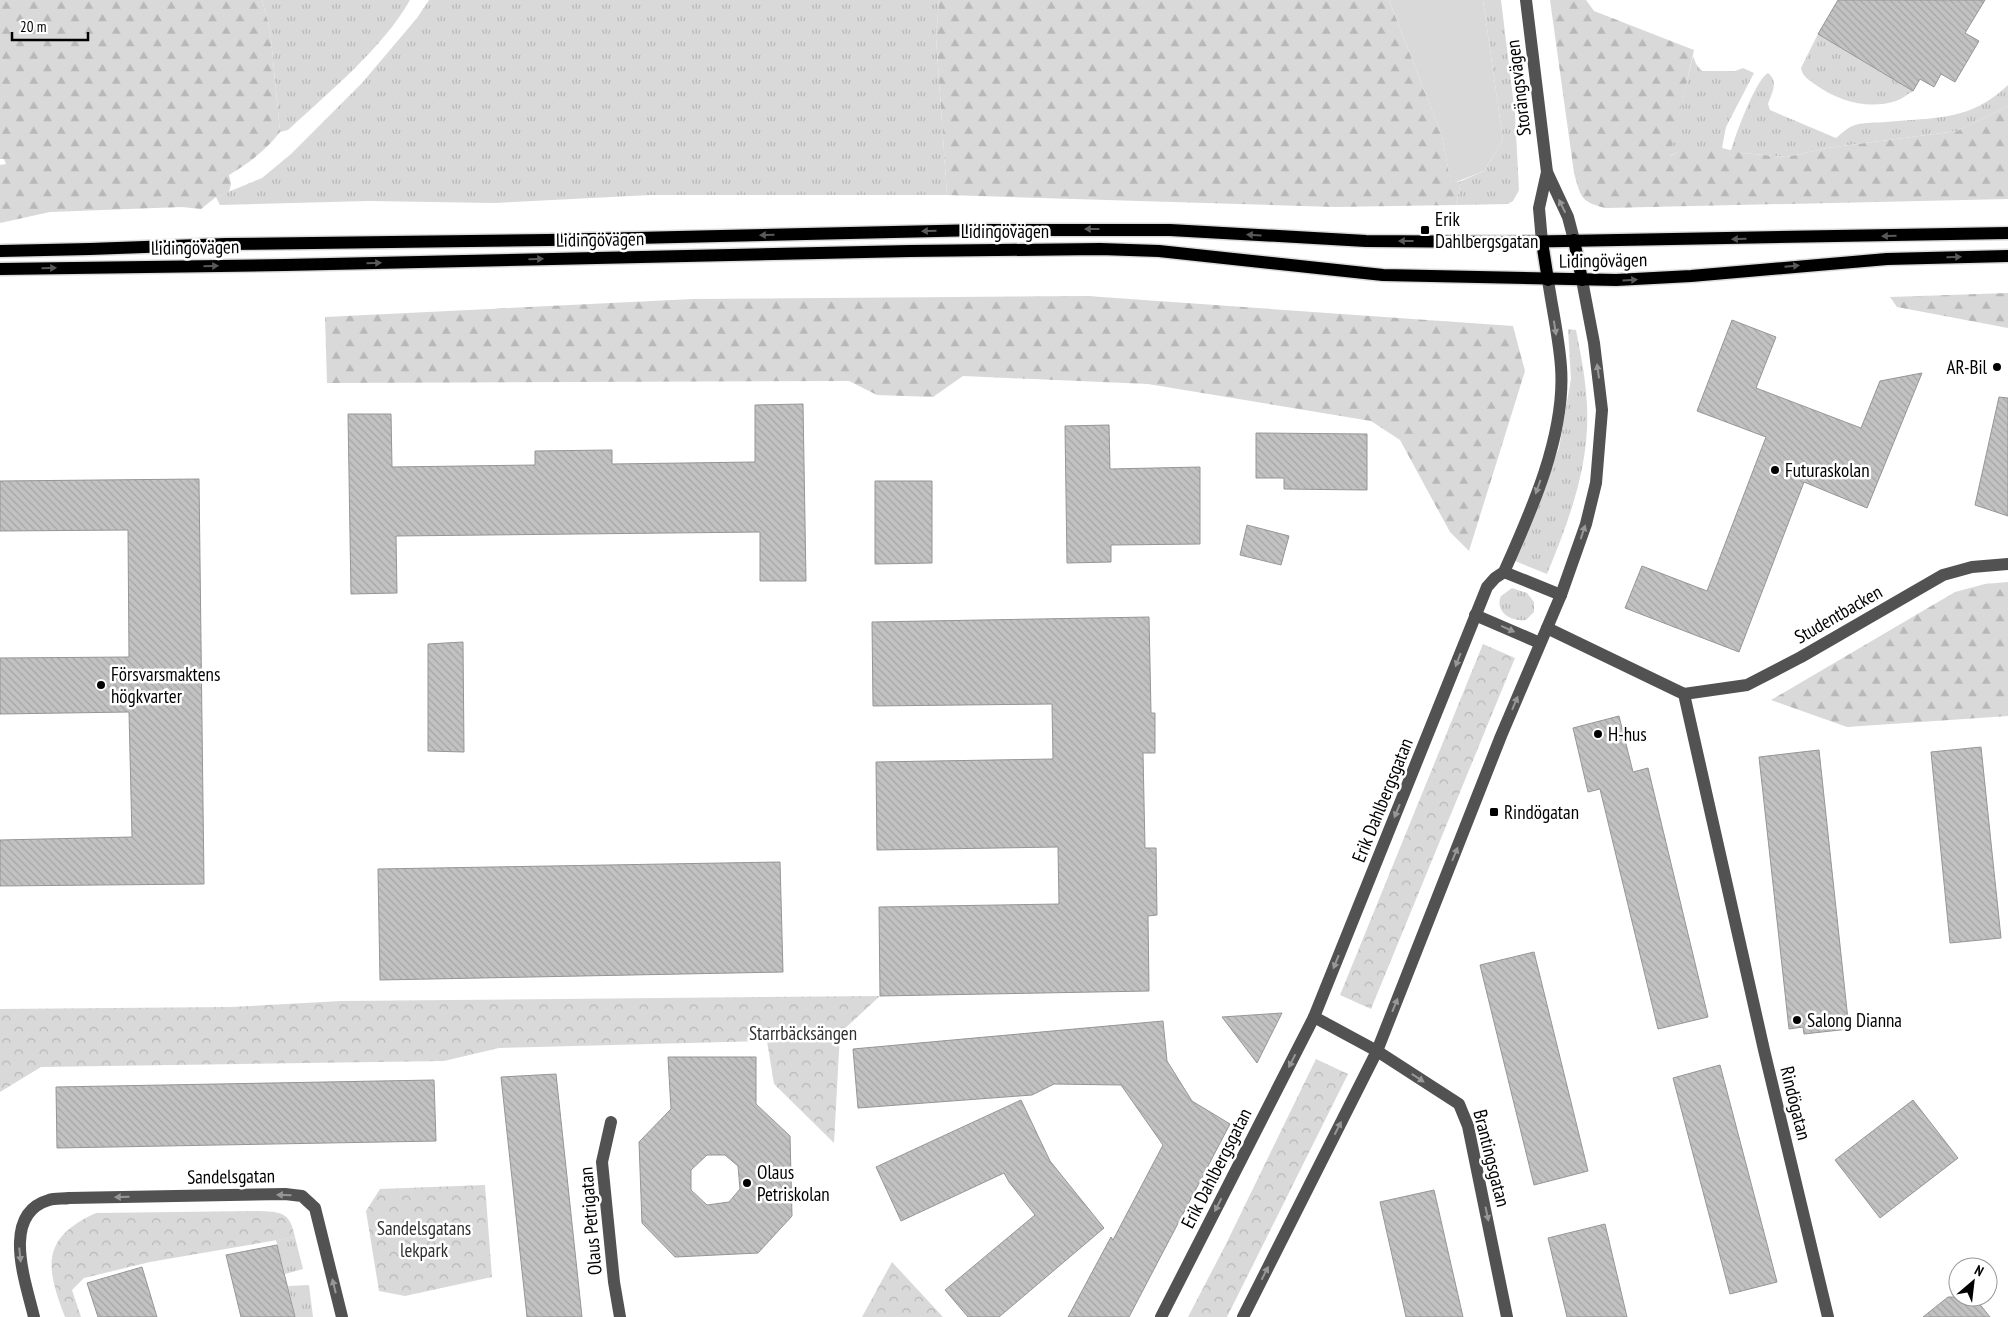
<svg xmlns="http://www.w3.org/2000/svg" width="2008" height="1317" viewBox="0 0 2008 1317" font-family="'PT Sans Narrow',sans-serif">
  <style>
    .grass { fill: url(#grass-tufts) }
    .forest { fill: url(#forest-firs) }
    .park { fill: url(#park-crowns) }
    .garden { fill: #d9d9d9 }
    .building { fill: url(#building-back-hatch); stroke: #969696; fill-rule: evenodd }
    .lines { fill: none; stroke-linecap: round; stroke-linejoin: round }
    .major-casing { stroke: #dbdbdb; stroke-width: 15 }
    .minor { stroke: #525252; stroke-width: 12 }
    .major { stroke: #000; stroke-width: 12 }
    .oneway { fill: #979797 }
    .oneway2 { fill: #595959 }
    .poi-dot { fill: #000; stroke: #fff; stroke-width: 2 }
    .labels { text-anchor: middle; stroke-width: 5; stroke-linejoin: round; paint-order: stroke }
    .street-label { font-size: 19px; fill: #000; stroke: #fff }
    .poi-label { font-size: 19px; fill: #000; stroke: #fff; text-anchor: start }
    .park-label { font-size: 19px; fill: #303030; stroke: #fff }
  </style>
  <defs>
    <pattern id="grass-tufts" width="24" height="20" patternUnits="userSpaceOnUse" patternTransform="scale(1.25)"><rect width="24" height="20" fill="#d9d9d9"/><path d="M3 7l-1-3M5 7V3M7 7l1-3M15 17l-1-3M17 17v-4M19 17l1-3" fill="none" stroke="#b8b8b8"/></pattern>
    <pattern id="forest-firs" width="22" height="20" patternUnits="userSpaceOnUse" patternTransform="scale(1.25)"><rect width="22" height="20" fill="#d9d9d9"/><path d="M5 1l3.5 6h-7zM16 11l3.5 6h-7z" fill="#b8b8b8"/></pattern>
    <pattern id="park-crowns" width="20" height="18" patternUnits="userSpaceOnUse" patternTransform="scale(1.25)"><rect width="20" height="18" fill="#d9d9d9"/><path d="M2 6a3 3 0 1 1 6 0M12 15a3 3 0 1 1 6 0" fill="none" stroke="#b8b8b8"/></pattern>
    <pattern id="building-back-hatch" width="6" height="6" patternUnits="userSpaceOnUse" patternTransform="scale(1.25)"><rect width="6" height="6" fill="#c2c2c2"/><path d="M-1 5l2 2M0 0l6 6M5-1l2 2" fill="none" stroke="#a5a5a5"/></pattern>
  </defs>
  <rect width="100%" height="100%" fill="#fff"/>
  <!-- grass -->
  <g class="grass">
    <path d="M 262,0 L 410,0 C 383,48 328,93 288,130 L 280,132 L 270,29 Z"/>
    <polygon points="429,0 939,0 936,37 947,195 651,195 495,203 369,201 220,205 216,197 262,178 291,154 362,83 417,18"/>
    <polygon points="1483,0 1501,0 1515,114 1519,190 1513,201 1508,204 1456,205 1461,181 1484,171 1503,140"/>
    <path d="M 1818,34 L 1913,91 C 1908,94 1902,99 1896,101 C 1869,110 1838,101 1816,85 C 1809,80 1802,76 1801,68 Z"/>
    <polygon points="1693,56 1696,64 1702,71 1735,71 1743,68 1754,73 1726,127 1722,148 1677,153 1669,156"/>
    <path d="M 1768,73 C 1779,82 1772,92 1768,104 L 1770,110 L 1836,138 C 1841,134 1848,127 1855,125 C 1864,122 1876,123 1886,122 C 1935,117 1969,122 2008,85 L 2008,106 L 1957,131 L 1827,148 L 1787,157 L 1742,153 L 1731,151 C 1735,136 1756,79 1768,73 Z"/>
    <path d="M 1568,329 L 1576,330 C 1581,355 1586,381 1587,406 C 1590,465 1569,521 1547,574 L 1515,561 L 1559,448 L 1571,379 Z"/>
    <path d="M 1512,588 L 1527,593 L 1534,602 L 1534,612 L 1526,620 C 1512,622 1494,612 1501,596 Z"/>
    <polygon points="295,1237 303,1269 285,1274 276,1240"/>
    <polygon points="309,1285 313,1317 295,1317 288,1286"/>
  </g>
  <!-- forest -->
  <g class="forest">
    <path d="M 0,0 L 262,0 L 270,29 L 280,132 C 265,151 249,163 229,175 L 231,184 L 229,192 L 216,197 L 201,209 L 182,207 L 50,212 L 0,223 L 0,165 L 6,164 L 4,159 L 0,159 Z"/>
    <polygon points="939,0 1389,0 1442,136 1451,183 1461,181 1456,205 1334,207 947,195 936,37"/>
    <path d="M 1550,0 L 1586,0 L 1594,11 L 1694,50 L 1670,156 L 1688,148 L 1718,147 L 1742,153 L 1787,157 L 1827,148 L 1957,131 L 2008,106 L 2008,199 L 1606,208 C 1580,202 1581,197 1574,173 Z"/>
    <polygon points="2008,293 2008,328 1897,307 1890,297"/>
    <polygon points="1087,296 1513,326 1525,371 1469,551 1450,532 1400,440 1371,421 1148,384 963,376 933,397 877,395 849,381 327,383 325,317 693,299"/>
    <polygon points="2008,582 2008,716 1847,727 1771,700 1955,592 1985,584"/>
  </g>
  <!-- park -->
  <g class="park">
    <polygon points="1483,644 1515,658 1371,1009 1340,995"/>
    <polygon points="880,996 840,1033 834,1143 774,1084 767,1041 499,1048 444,1061 41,1067 0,1092 0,1009 231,1007 341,1001"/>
    <polygon points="1316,1059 1348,1074 1227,1317 1188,1317 1226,1244"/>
    <polygon points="485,1185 492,1277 405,1296 379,1291 366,1211 380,1189"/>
    <path d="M 260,1211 C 283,1212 290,1213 295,1237 L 150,1262 L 84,1278 L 72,1290 L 81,1317 L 65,1317 C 46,1268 40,1238 96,1213 Z"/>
    <polygon points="892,1262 943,1317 862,1317"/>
  </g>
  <!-- garden -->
  <polygon class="garden" points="1389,0 1483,0 1503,140 1484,171 1451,184 1442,136"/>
  <!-- building -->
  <g class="building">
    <polygon points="1838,0 1985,0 1965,33 1979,41 1955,82 1941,74 1934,87 1920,79 1913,91 1818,34"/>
    <polygon points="1732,320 1776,337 1756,388 1861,428 1880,381 1922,373 1867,508 1804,482 1739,652 1625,608 1642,566 1707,591 1766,437 1697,411"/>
    <polygon points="1999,397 2008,398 2008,516 1975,505"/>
    <polygon points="803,404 806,581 760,581 760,532 396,536 397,593 351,594 348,414 391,414 392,467 535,465 535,451 612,450 612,464 755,462 755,405"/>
    <polygon points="1109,425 1110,469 1200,467 1200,544 1111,545 1111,562 1067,563 1065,426"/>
    <polygon points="1256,433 1367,434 1367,490 1284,489 1284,478 1256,478"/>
    <polygon points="199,479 204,884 0,886 0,840 132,837 129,712 0,714 0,658 129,657 128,530 0,531 0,481"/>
    <polygon points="875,481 932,481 932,563 875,564"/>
    <polygon points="1247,525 1289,536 1281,565 1240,555"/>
    <polygon points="1149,617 1151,713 1155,713 1155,753 1143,753 1145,848 1156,848 1157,915 1148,916 1149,991 880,996 879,907 1059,904 1058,847 877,850 876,762 1053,759 1052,704 873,706 872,622"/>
    <polygon points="463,642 464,752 428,751 428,644"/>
    <polygon points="1619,716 1633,772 1648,768 1708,1017 1658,1029 1600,789 1588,792 1573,728"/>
    <polygon points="1981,747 2001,938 1950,943 1931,752"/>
    <polygon points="1819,750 1849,1029 1804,1034 1803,1027 1789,1029 1759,757"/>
    <polygon points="780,862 783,972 380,980 378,869"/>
    <polygon points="1534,952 1588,1171 1534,1185 1480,965"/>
    <polygon points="1282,1013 1257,1063 1222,1017"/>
    <polygon points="1163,1021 1167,1061 1192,1101 1230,1124 1129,1317 1068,1317 1111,1237 1113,1240 1163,1145 1121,1085 1054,1084 1032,1095 858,1108 853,1049"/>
    <path d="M 668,1057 L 756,1057 L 756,1104 L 790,1136 L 792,1216 L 758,1253 L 675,1257 L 642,1223 L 639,1142 L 671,1109 ZM 707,1155 L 725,1155 L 738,1166 L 740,1189 L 729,1202 L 707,1205 L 691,1190 L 691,1170 Z"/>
    <polygon points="1720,1065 1777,1282 1730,1294 1673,1078"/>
    <polygon points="556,1074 582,1317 527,1317 501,1077"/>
    <polygon points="434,1080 436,1141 57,1148 56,1087"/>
    <polygon points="1021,1100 1050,1161 1104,1228 999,1317 968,1317 945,1290 1035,1215 1009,1182 1004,1173 901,1221 876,1167"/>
    <polygon points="1913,1100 1958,1158 1880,1218 1835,1160"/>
    <polygon points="1434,1190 1463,1317 1406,1317 1380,1202"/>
    <polygon points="1605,1224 1627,1317 1567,1317 1548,1238"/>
    <polygon points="277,1245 295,1317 241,1317 226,1255"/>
    <polygon points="142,1267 157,1317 98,1317 87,1283"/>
    <polygon points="1948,1297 1974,1297 1990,1317 1923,1317"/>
  </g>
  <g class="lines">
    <defs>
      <g id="major">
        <polyline points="1574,240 1582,280"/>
        <polyline points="1542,242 1548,280"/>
        <polyline points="0,251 90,249 226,244 548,240 981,230 1170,230 1366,241 1505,242 2008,233"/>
        <polyline points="0,269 285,265 910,251 1100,249 1159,251 1383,275 1616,280 1691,276 1887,259 2008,256"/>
      </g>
    </defs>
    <!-- major casing -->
    <use href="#major" class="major-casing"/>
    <!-- minor -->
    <g class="minor">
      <polyline points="1526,0 1547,172 1568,217 1574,240"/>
      <polyline points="1542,242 1539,208 1547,172"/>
      <polyline points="1504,572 1561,595"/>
      <polyline points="1475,615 1540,643"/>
      <polyline points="1547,628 1684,694 1764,1050 1828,1317"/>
      <polyline points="1684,694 1747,685 1801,657 1943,575 1972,567 2008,564"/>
      <polyline points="1314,1017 1377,1051 1459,1104 1468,1126 1507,1317"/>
      <polyline points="611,1122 602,1162 614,1282 620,1317"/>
      <path d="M 34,1317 C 26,1283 0,1214 49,1200 C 55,1198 63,1199 69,1198 L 285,1194 L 302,1196 L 315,1208 L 342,1317"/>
      <path d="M 1161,1317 L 1314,1017 L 1487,587 L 1495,578 L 1504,572 C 1531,512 1566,434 1561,367 C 1559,338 1552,308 1548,280"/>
      <polyline points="1243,1317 1377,1051 1501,736 1561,595 1586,524 1596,483 1602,410 1594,343 1582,280"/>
    </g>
    <!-- major -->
    <use href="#major" class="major"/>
  </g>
  <!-- one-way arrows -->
  <defs><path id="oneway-solid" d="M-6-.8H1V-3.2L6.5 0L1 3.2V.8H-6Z" transform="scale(1.25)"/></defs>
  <g class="oneway">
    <use href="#oneway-solid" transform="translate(1562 206) rotate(-116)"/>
    <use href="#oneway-solid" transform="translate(1555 328) rotate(81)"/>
    <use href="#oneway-solid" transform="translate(1598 371) rotate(-98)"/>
    <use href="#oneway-solid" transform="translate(1538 487) rotate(110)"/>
    <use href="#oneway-solid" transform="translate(1583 532) rotate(-72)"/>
    <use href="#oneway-solid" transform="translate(1508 629) rotate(24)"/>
    <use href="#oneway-solid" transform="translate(1458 660) rotate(111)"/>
    <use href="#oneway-solid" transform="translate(1515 703) rotate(-67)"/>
    <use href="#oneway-solid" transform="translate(1397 811) rotate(112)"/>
    <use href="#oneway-solid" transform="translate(1455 854) rotate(-68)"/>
    <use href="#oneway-solid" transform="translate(1336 962) rotate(112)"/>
    <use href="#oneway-solid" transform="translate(1395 1005) rotate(-68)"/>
    <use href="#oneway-solid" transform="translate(1292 1061) rotate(117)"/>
    <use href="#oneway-solid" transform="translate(1418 1078) rotate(33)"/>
    <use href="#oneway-solid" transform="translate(1338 1128) rotate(-63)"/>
    <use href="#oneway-solid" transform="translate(284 1195) rotate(-178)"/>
    <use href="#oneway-solid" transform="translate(122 1197) rotate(179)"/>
    <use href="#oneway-solid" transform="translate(1218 1205) rotate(117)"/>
    <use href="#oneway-solid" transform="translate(1487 1214) rotate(78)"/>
    <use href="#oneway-solid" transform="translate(20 1255) rotate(84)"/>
    <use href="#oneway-solid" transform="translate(1265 1273) rotate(-63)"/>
    <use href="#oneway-solid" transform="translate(334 1286) rotate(-104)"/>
  </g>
  <g class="oneway2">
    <use href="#oneway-solid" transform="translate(1092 229) rotate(180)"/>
    <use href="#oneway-solid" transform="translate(929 231) rotate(179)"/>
    <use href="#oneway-solid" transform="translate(767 235) rotate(179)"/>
    <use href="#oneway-solid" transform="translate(1254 235) rotate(-177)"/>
    <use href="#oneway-solid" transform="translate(1889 236) rotate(179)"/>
    <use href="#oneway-solid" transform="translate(1739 239) rotate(179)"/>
    <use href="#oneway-solid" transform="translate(1406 241) rotate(-180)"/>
    <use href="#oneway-solid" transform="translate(1954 257) rotate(-1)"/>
    <use href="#oneway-solid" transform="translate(536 259) rotate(-1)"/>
    <use href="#oneway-solid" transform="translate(374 263) rotate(-1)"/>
    <use href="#oneway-solid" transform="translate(211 266) rotate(-1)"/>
    <use href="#oneway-solid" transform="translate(1792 266) rotate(-5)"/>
    <use href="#oneway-solid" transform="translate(49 268) rotate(-1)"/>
    <use href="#oneway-solid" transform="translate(1630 280) rotate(-3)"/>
  </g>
  <!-- markers -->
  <g class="poi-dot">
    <rect x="1420" y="225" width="10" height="10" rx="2.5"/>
    <circle cx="1997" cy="367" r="5"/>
    <circle cx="1775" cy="470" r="5"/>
    <circle cx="101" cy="685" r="5"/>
    <circle cx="1598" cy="734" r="5"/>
    <rect x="1489" y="807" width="10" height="10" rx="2.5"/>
    <circle cx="1797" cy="1020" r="5"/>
    <circle cx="747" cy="1183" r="5"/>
  </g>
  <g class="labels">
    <!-- street labels -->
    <g class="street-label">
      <text transform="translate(1518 88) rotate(-97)" y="7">Storängsvägen</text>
      <text x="1005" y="238">Lidingövägen</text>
      <text transform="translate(600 239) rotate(-1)" y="7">Lidingövägen</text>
      <text transform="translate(195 247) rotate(-1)" y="7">Lidingövägen</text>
      <text transform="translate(1603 260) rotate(-1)" y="7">Lidingövägen</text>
      <text transform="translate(1838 614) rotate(-30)" y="7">Studentbacken</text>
      <text transform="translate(1382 800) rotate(-68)" y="7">Erik Dahlbergsgatan</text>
      <text transform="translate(1796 1103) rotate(76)" y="7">Rindögatan</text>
      <text transform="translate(1492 1158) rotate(76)" y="7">Brantingsgatan</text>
      <text transform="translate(1216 1168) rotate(-63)" y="7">Erik Dahlbergsgatan</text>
      <text transform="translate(231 1176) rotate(-1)" y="7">Sandelsgatan</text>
      <text transform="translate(590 1221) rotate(-95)" y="7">Olaus Petrigatan</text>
    </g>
    <!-- poi labels -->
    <g class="poi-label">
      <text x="1435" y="226">Erik<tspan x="1435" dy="22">Dahlbergsgatan</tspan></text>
      <text x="1987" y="374" text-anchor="end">AR-Bil</text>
      <text x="1785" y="477">Futuraskolan</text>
      <text x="111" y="681">Försvarsmaktens<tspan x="111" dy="22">högkvarter</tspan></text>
      <text x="1608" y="741">H-hus</text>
      <text x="1504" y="819">Rindögatan</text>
      <text x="1807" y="1027">Salong Dianna</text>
      <text x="757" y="1179">Olaus<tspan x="757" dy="22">Petriskolan</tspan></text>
    </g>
    <!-- park labels -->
    <g class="park-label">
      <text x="803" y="1040">Starrbäcksängen</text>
      <text x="424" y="1235">Sandelsgatans<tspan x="424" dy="22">lekpark</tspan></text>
    </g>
  </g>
  <!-- north arrow -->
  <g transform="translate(1973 1282) rotate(28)"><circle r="24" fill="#ffffff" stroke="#999999"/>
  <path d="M0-4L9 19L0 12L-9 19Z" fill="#000000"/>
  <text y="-8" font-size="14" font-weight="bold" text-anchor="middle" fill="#000000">N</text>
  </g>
  <!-- scale -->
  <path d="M12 32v8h76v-8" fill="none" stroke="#000000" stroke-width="2.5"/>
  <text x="20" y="32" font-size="15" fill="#000000" stroke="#ffffff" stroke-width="4" paint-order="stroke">20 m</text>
</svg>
